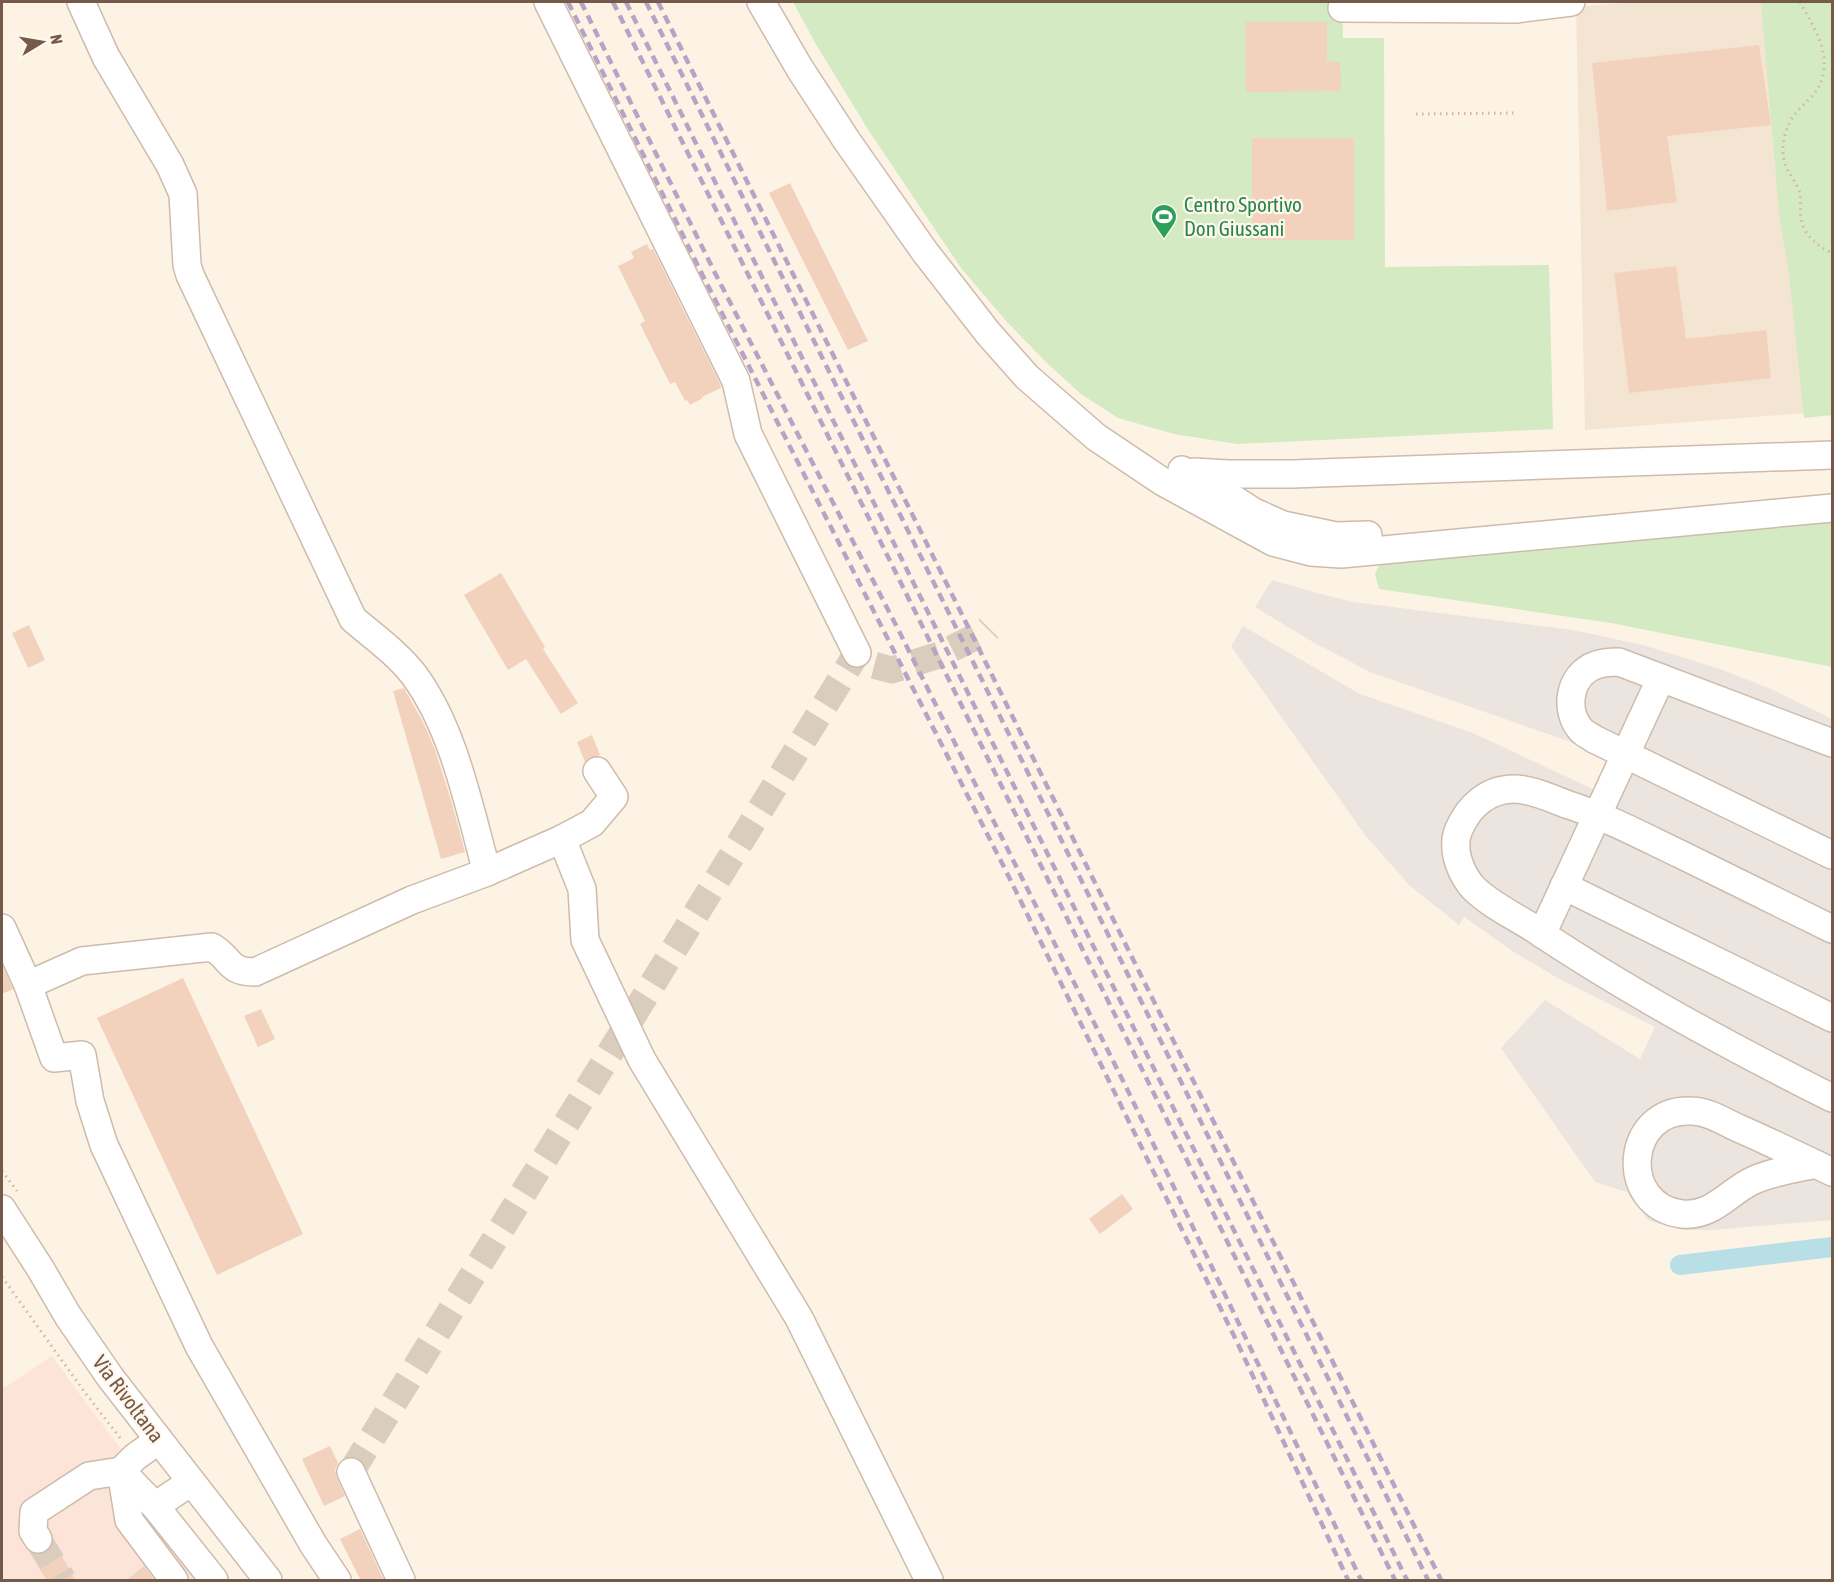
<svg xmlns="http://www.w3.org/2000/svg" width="1834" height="1582" viewBox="0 0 1834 1582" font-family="'Asap Condensed',sans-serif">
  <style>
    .residential { fill: #f4e5d3 }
    .commercial { fill: #fce4d9 }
    .industrial { fill: #ece5df }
    .green { fill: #d3eac3 }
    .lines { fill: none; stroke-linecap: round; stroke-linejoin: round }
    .canal { stroke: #b9dfe6; stroke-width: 20 }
    .building { fill: #f2d2bd }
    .minor-tunnel { stroke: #dacdbe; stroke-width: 27; stroke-dasharray: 27 14; stroke-linecap: butt }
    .minor-casing { stroke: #cebbab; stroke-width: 30 }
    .path { stroke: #d7b5a0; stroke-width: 3; stroke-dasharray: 1.5 4.5; stroke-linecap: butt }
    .minor { stroke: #fff; stroke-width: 27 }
    .rail { stroke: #b6a3c6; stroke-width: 4.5; stroke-dasharray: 9 6; stroke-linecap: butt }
    .labels { text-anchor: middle; stroke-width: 4.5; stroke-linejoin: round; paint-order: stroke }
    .leisure-label { font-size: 21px; fill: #27864d; stroke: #fff7eb; text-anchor: start }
    .street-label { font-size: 21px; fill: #755a4a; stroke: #fff7eb }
  </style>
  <rect width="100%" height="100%" fill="#fcf3e5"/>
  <!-- residential -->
  <polygon class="residential" points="1632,2 1832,2 1832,411 1585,430 1576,7"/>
  <!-- commercial -->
  <polygon class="commercial" points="52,1356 95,1415 222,1580 2,1580 2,1386 6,1387"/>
  <!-- industrial -->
  <polygon class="industrial" points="1272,580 1317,593 1353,602 1573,630 1643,645 1720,669 1771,689 1832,719 1832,1220 1712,1230 1683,1230 1649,1221 1627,1192 1595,1182 1501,1048 1545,1000 1640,1059 1655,1027 1559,979 1514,952 1464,917 1459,925 1409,885 1365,835 1231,646 1243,626 1360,694 1473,733 1616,800 1630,770 1568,741 1370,672 1313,642 1255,607"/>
  <!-- green -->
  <g class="green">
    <polygon points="793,2 1342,2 1343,38 1384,38 1385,267 1549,265 1553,429 1237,444 1174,434 1118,418 1081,394 1048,364 1007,322 961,268 869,131 817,46"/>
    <polygon points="1761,2 1832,2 1832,415 1804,418 1788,265 1780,223"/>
    <polygon points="1832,519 1832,667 1611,623 1379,589 1375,574 1381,561"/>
  </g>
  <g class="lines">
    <!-- canal -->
    <polyline class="canal" points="1680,1265 1832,1247"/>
  </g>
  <!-- building -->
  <g class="building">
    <polygon points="1245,22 1327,22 1327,62 1340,62 1341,91 1246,92"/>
    <polygon points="1759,45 1771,125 1667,136 1677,202 1607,211 1592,63"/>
    <rect x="1252" y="138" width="102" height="102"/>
    <polygon points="790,183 868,341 848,350 769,193"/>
    <polygon points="647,244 650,250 653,249 721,386 721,388 702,397 703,398 690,405 687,400 685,401 675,382 670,384 640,324 645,321 618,266 634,258 631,252"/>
    <polygon points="1676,266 1686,339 1766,330 1771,378 1629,393 1614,273"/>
    <polygon points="501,573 545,647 543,649 578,703 561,714 526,659 508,670 464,595"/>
    <polygon points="29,625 45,660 28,668 12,633"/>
    <polygon points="404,688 425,726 435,750 451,800 465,852 441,859 393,691"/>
    <polygon points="592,735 600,755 589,758 585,762 577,742"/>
    <polygon points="2,965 13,989 2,994"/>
    <polygon points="183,978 303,1234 217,1275 97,1018"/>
    <polygon points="261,1009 275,1039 258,1047 244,1016"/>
    <polygon points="1122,1194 1133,1209 1100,1234 1089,1219"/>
    <polygon points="330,1446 338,1463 335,1470 337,1478 345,1496 324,1506 302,1459"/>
    <polygon points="360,1529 384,1581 361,1581 340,1539"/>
    <polygon points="53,1541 76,1581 47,1581 30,1553 38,1555 46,1553 52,1547"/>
    <polygon points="144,1566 155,1581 125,1581"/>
  </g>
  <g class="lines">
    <!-- minor-tunnel -->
    <g class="minor-tunnel">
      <polyline points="351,1472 857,653 873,665 892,670 939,655 985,632 989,628"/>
      <polyline points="38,1539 63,1580"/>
    </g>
    <defs>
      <g id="minor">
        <path d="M 81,2 L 106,57 L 170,165 L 183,194 L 187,265 L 190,275 L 353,619 C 374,637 397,653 414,675 C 454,729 469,807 487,872"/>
        <polyline points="548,2 736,381 748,434 857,653"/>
        <polyline points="761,2 800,69 847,141 925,252 988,333 1027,377 1096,437 1163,482 1273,542 1311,552 1341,554 1832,508"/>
        <polyline points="1342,8 1516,9 1571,2"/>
        <polyline points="1182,470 1226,494 1254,512 1283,525 1336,536 1368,535"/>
        <polyline points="1194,472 1228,474 1292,474 1832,455"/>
        <path d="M 1832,743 L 1619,662 C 1611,662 1604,662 1596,665 C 1569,674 1563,711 1582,731 C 1585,734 1590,736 1594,739 L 1832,855"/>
        <polyline points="562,839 582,889 585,940 642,1060 799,1318 929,1580"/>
        <polyline points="1564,886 1832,1018"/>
        <polyline points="2,928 28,985 54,1058 82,1055 90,1101 104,1145 199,1346 313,1544 337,1580"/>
        <path d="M 1832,929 C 1782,904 1732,880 1682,855 C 1644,837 1607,817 1566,804 C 1550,798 1531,789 1514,789 C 1488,789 1469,806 1459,829 C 1451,847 1459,869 1470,884 C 1482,900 1516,917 1533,928 C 1628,992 1730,1047 1832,1098"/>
        <polyline points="1542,934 1661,678"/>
        <path d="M 28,985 L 82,961 L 212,947 C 232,959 227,972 255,972 L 412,900 L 487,872 L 562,839 L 592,823 L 614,797 L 597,771"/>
        <path d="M 1816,1164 C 1794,1169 1770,1172 1750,1182 C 1727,1194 1711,1217 1682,1214 C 1617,1206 1625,1108 1691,1111 C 1707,1111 1723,1121 1738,1128 C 1770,1142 1801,1157 1832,1172"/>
        <polyline points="2,1209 40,1268 68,1316 110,1377 268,1580"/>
        <polyline points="159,1440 135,1457 121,1471 129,1520 174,1580"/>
        <polyline points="351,1472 401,1580"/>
        <polyline points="191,1482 155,1506 214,1580"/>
        <polyline points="38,1539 33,1531 34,1512 89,1476 121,1471 155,1506"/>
      </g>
    </defs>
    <!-- minor casing -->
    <use href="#minor" class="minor-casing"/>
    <!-- path -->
    <g class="path">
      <path d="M 1800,2 C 1811,23 1827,45 1824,70 C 1820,99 1799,102 1789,124 C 1783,136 1780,156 1787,169 C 1791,177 1797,184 1800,193 C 1801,201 1800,209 1801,216 C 1802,234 1817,246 1832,253"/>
      <polyline points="1416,114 1517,113"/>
      <polyline points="2,1171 17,1191"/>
      <polyline points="2,1277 86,1394 121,1439"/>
    </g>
    <!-- minor -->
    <use href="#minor" class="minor"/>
    <!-- rail -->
    <g class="rail">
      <polyline points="568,2 702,274 1006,871 1237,1342 1348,1580"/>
      <polyline points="581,2 716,275 901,635 1129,1093 1361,1580"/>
      <polyline points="613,2 1395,1580"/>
      <polyline points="626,2 1407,1580"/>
      <polyline points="646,2 1428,1580"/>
      <polyline points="658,2 1441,1580"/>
    </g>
  </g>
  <!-- icons -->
  <defs>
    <symbol id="stadium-pin" viewBox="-11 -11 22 30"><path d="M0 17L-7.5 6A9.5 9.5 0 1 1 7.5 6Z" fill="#2e9e5b" stroke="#fff7eb"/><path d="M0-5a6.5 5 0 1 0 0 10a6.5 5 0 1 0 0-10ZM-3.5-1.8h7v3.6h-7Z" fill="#fff"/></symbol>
  </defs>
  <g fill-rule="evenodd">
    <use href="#stadium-pin" x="1149" y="202" width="30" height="40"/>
  </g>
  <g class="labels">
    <!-- leisure labels -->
    <g class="leisure-label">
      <text x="1184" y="212">Centro Sportivo<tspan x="1184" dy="24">Don Giussani</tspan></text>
    </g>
    <!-- street labels -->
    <g class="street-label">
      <text transform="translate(128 1399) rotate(53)" y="7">Via Rivoltana</text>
    </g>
  </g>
  <!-- border -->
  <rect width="1834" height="1582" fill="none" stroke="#755a4a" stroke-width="6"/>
  <!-- north arrow -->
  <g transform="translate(42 42) rotate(79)" stroke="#fff7eb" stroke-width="4.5" paint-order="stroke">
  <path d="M0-4.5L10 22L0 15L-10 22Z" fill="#755a4a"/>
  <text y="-9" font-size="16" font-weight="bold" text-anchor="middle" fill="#755a4a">N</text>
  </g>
</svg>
